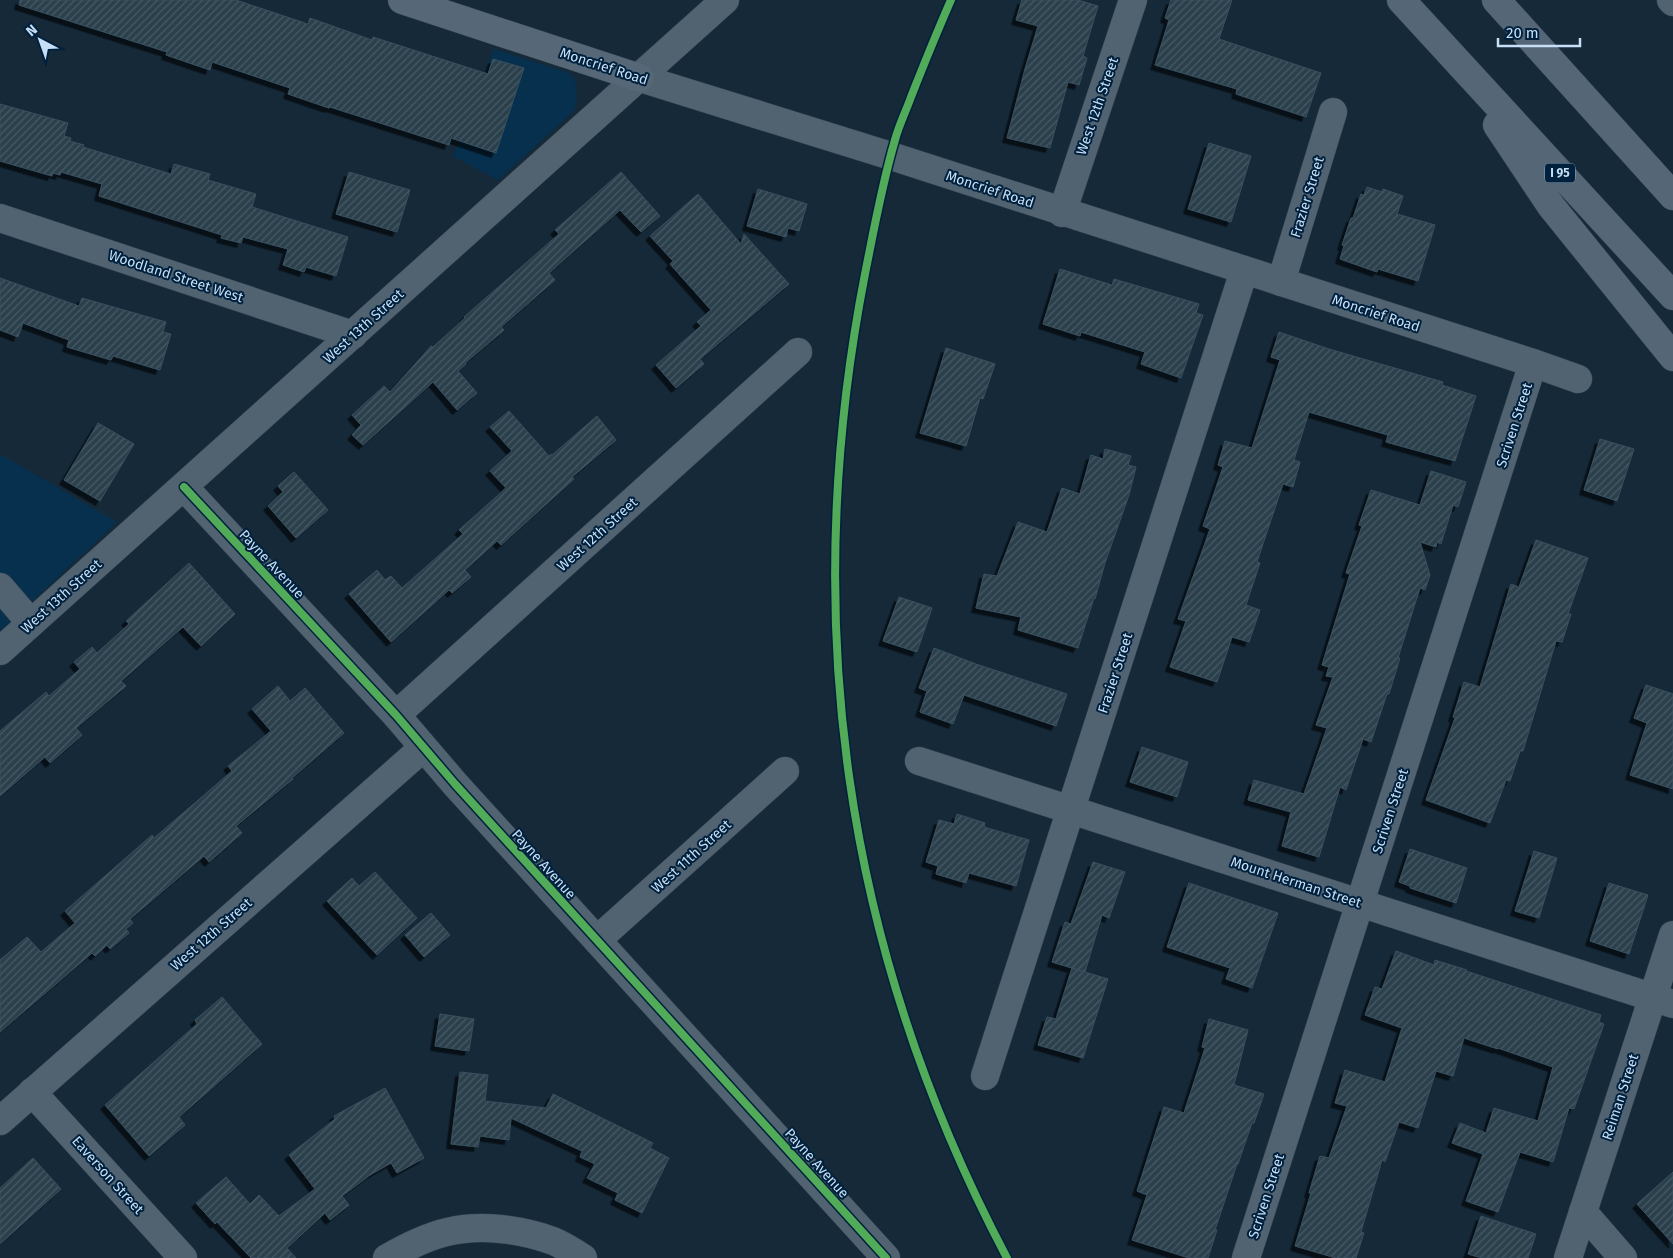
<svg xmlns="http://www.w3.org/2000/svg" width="1673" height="1258" viewBox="0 0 1673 1258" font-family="'Fira Sans',sans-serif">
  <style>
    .built { fill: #06304e }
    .building { fill: url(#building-hatch); stroke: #39505e; filter: url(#shadow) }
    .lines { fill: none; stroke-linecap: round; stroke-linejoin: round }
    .minor-casing { stroke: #354451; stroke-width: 29 }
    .major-casing { stroke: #354451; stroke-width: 29 }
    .highway-casing { stroke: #354451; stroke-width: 29 }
    .minor { stroke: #516271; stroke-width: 28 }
    .major { stroke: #566877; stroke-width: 28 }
    .highway { stroke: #556777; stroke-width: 28 }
    .cycleway-casing { stroke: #00213d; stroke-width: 11 }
    .cycleway { stroke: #51ab58; stroke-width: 8 }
    .labels { text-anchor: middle; stroke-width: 4; stroke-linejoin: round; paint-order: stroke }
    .shield { fill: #00213d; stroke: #8ba6be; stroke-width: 1 }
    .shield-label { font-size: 12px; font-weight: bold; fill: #c6dff6 }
    .street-label { font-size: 14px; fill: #c6dff6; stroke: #00213d }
  </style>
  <defs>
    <pattern id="building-hatch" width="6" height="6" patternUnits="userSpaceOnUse" patternTransform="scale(1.25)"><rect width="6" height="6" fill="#2b3f4c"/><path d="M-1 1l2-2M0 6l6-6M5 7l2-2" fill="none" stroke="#485a66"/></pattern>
    <filter id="shadow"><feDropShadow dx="-4.5" dy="4.5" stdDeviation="0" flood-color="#0009"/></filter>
  </defs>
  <rect width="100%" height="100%" fill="#152939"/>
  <!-- built -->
  <g class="built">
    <polygon points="494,49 569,73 575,80 577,97 575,110 498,180 453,156"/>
    <polygon points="0,454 117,522 0,631"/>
  </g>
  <!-- building -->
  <g class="building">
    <polygon points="20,0 236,0 308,24 310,18 372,40 373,37 488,74 493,59 524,68 496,153 451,138 449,145 330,107 329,108 288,94 290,88 212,62 210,70 166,55 167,52 19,5"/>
    <polygon points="1022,0 1078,0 1098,6 1083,56 1087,58 1079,85 1068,82 1050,148 1007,138 1025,69 1038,26 1016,20"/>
    <polygon points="1171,0 1232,0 1219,39 1321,73 1306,117 1236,94 1237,89 1155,65 1169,20 1165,18"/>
    <polygon points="0,104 68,123 64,136 71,138 70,141 84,145 83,147 171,174 174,164 210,174 208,180 256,194 252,207 348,237 336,276 306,267 304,272 283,265 288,249 243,237 241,243 221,238 222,235 99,196 102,184 61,172 60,175 53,173 52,176 0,161"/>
    <polygon points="1209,143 1251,156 1231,222 1188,209"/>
    <polygon points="349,172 410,190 397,232 336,214"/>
    <polygon points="621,172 660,216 641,232 620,210 549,273 555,280 501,327 504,330 465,363 466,364 458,371 477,393 457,410 433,382 363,445 352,435 361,425 352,415 384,386 390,392 431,346 433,347 465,318 464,317 559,234 555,230"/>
    <polygon points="1367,187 1382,192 1383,189 1403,196 1397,214 1435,225 1418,281 1378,269 1377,272 1340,259 1344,246 1342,245 1351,218 1353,218 1361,194 1364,195"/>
    <polygon points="758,189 807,204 799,231 788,228 786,237 747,226"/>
    <polygon points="698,194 741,244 744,234 789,284 700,359 704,364 676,388 656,365 701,326 697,322 711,310 670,264 673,261 650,236"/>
    <polygon points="1060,269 1112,285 1114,279 1199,304 1196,313 1203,315 1181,378 1141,364 1145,352 1081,332 1080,336 1043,324"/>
    <polygon points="0,278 79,306 82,298 166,322 163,332 171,334 160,370 113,356 111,360 67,347 69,340 23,323 18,337 0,330"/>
    <polygon points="1279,332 1329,349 1443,382 1442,385 1476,396 1455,461 1386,442 1388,435 1309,412 1294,460 1300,462 1293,487 1283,484 1257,562 1260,563 1246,605 1260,610 1249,642 1232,637 1217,682 1170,667 1186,621 1178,619 1210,529 1203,526 1223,467 1218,465 1225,441 1252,448 1280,360 1271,357"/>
    <polygon points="946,348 995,364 983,399 980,398 966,446 920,433"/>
    <polygon points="509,411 549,456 551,454 552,455 597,416 616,440 572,477 574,479 501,545 497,541 465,570 471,577 452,593 449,590 391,642 349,594 377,570 385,580 391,576 402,588 463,534 459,530 506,488 490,471 512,451 490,427"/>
    <polygon points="98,423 134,444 100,501 64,480"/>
    <polygon points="1600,439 1634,449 1617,501 1584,490"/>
    <polygon points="1105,449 1131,456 1128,465 1136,467 1129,495 1105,563 1095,599 1094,598 1078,648 1018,630 1021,617 976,608 984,574 997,576 1018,522 1047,532 1062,488 1080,494 1091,455 1103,459"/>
    <polygon points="1431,471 1466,482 1458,507 1453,505 1441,544 1437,542 1436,547 1420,542 1430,575 1425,590 1420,588 1398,658 1400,658 1389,694 1387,694 1371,742 1363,739 1346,790 1340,787 1319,857 1282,846 1291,812 1248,800 1254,780 1304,794 1327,728 1316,725 1333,677 1326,676 1329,667 1322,665 1350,574 1346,573 1362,526 1359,525 1371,490 1420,505"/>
    <polygon points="294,472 328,510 296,538 268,506 283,492 278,486"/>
    <polygon points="1536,540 1588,558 1568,614 1571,614 1562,642 1556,641 1523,751 1520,751 1510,781 1506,780 1490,823 1426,800 1455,718 1453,717 1464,682 1480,687 1511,584 1519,587"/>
    <polygon points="189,563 235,614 201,646 183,627 121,681 126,686 76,728 82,735 50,763 45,757 0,796 0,731 46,692 49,696 80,669 74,662 92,647 97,653 129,624 126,621"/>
    <polygon points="899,597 932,608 917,652 883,641"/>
    <polygon points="934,648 976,664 1067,694 1056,726 964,695 953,724 920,712 927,691 919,688"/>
    <polygon points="1646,685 1673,694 1673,789 1630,775 1647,723 1634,718"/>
    <polygon points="278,686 290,701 305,688 344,733 292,778 293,779 236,826 242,833 209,862 204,856 130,919 133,923 126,929 129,933 110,949 107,945 95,956 92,953 0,1032 0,960 27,937 41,952 75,923 65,911 152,835 154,838 232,771 228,766 271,731 252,709"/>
    <polygon points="1142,747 1188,762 1177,797 1130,782"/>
    <polygon points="957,814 985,823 984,827 1029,840 1016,886 969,873 966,883 936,874 938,866 926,862 939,820 954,824"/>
    <polygon points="1410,849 1467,868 1456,903 1410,888 1410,886 1399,882"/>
    <polygon points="1534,851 1557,858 1539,918 1515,911"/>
    <polygon points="1093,862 1125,872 1109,918 1102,915 1085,972 1052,962 1065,922 1071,924"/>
    <polygon points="375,872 417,918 377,955 327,901 352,878 359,886"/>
    <polygon points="1189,883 1278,913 1252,988 1226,979 1230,968 1167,947"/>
    <polygon points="1609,883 1648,895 1629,954 1590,941"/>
    <polygon points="431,913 450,935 424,957 405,935"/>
    <polygon points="1396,951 1434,965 1435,960 1467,970 1466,971 1601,1015 1599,1022 1604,1024 1574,1109 1569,1108 1553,1162 1520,1152 1498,1212 1466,1201 1483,1154 1452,1143 1460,1123 1486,1133 1494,1108 1538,1121 1553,1067 1498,1048 1498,1049 1464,1038 1453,1076 1436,1071 1418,1128 1399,1122 1385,1162 1382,1160 1361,1232 1364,1233 1356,1258 1336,1258 1295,1246 1311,1193 1309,1193 1320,1156 1329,1158 1347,1106 1335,1103 1345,1070 1385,1082 1402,1028 1365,1015 1375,987 1382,989"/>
    <polygon points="1072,968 1108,979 1083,1058 1038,1045 1047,1017 1056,1019"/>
    <polygon points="222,997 262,1044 179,1117 185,1125 149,1156 105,1105 197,1024 195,1020"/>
    <polygon points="440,1014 474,1019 469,1051 435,1046"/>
    <polygon points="1209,1019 1248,1030 1234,1085 1264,1094 1254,1123 1252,1123 1238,1164 1237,1164 1215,1230 1217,1230 1208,1258 1189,1258 1132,1240 1147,1195 1137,1191 1164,1107 1184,1113 1205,1048 1202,1047"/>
    <polygon points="460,1072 488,1075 485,1101 546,1108 553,1094 653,1143 650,1148 669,1158 642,1213 615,1200 618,1193 587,1178 595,1164 580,1157 582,1151 511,1118 509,1140 480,1136 478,1147 451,1144"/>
    <polygon points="385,1088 424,1158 397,1173 391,1163 370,1175 342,1196 349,1205 330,1220 325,1213 287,1248 296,1258 251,1258 217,1222 215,1224 196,1203 226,1177 250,1204 259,1195 279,1216 315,1189 289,1155 335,1119 334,1116"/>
    <polygon points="33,1158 61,1189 0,1244 0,1188"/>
    <polygon points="1673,1172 1673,1244 1637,1204"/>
    <polygon points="1481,1216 1536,1234 1528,1258 1482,1258 1468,1254"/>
  </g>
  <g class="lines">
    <defs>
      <g id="minor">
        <polyline points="1671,0 1673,2"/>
        <polyline points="640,78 891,156 1533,363 1578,379"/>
        <polyline points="1062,213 1133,0"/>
        <polyline points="0,218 353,335"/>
        <polyline points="1281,282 1333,112"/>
        <polyline points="184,487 396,715 455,784 886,1258"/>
        <polyline points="0,587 31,623"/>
        <polyline points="0,651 725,0"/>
        <polyline points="396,715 798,352"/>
        <polyline points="919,761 1673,1004"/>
        <polyline points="597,940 785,771"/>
        <polyline points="985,1076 1244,271"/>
        <polyline points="32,1092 183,1258"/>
        <polyline points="0,1121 423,748"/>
        <polyline points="1583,1212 1623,1258"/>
        <path d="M 387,1258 C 406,1247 426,1237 447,1232 C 480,1224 521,1229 553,1241 C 563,1245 574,1252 583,1258"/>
        <polyline points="1246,1258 1533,363"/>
        <polyline points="1568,1258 1673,935"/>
      </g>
      <polyline id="major" points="402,0 640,78"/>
      <g id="highway">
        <polyline points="1401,0 1673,296"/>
        <polyline points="1496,0 1673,196"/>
        <polyline points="1497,125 1551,206 1673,357"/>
      </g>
    </defs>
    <!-- minor casing -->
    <use href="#minor" class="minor-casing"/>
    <!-- major casing -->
    <use href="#major" class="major-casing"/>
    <!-- highway casing -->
    <use href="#highway" class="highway-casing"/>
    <!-- minor -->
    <use href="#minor" class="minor"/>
    <!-- major -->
    <use href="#major" class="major"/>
    <!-- highway -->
    <use href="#highway" class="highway"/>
    <defs>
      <g id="cycleway">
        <path d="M 951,0 C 937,32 924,64 911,97 C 906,111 899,125 895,140 C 882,184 874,229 865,274 C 798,617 843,948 1007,1258"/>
        <polyline points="184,487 396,715 455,784 886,1258"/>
      </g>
    </defs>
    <!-- cycleway casing -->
    <use href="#cycleway" class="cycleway-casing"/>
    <!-- cycleway -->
    <use href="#cycleway" class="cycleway"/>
  </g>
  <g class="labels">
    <!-- shield labels -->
    <rect class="shield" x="1545" y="163.5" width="30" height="19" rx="4"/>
    <g class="shield-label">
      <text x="1560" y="177">I 95</text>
    </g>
    <!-- street labels -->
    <g class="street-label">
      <text transform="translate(604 66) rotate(18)" y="5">Moncrief Road</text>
      <text transform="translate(1097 106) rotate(-71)" y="5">West 12th Street</text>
      <text transform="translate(990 189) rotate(18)" y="5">Moncrief Road</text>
      <text transform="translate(1307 197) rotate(-73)" y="5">Frazier Street</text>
      <text transform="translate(176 276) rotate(18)" y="5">Woodland Street West</text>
      <text transform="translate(1376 313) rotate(18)" y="5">Moncrief Road</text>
      <text transform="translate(363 326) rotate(-42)" y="5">West 13th Street</text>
      <text transform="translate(1514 425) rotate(-72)" y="5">Scriven Street</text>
      <text transform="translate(597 534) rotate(-42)" y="5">West 12th Street</text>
      <text transform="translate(272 564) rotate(47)" y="5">Payne Avenue</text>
      <text transform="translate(61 596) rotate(-42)" y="5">West 13th Street</text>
      <text transform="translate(1115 673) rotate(-72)" y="5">Frazier Street</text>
      <text transform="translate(1390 811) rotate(-72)" y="5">Scriven Street</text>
      <text transform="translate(691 856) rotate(-42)" y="5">West 11th Street</text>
      <text transform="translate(544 864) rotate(48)" y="5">Payne Avenue</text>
      <text transform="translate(1296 882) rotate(18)" y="5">Mount Herman Street</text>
      <text transform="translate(211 934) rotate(-41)" y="5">West 12th Street</text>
      <text transform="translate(1620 1097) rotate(-72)" y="5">Reiman Street</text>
      <text transform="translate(817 1163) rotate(48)" y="5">Payne Avenue</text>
      <text transform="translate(108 1175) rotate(48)" y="5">Eaverson Street</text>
      <text transform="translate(1266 1196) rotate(-72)" y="5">Scriven Street</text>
    </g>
  </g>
  <!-- north arrow -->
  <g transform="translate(40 40) rotate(319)" stroke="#00213d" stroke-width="4" paint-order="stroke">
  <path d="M0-4L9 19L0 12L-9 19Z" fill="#c6dff6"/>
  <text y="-8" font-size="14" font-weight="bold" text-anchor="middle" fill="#c6dff6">N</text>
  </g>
  <!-- scale -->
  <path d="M1498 38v8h82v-8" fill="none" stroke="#c6dff6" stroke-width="2.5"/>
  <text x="1506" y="38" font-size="15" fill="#c6dff6" stroke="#00213d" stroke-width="4" paint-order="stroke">20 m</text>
</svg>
